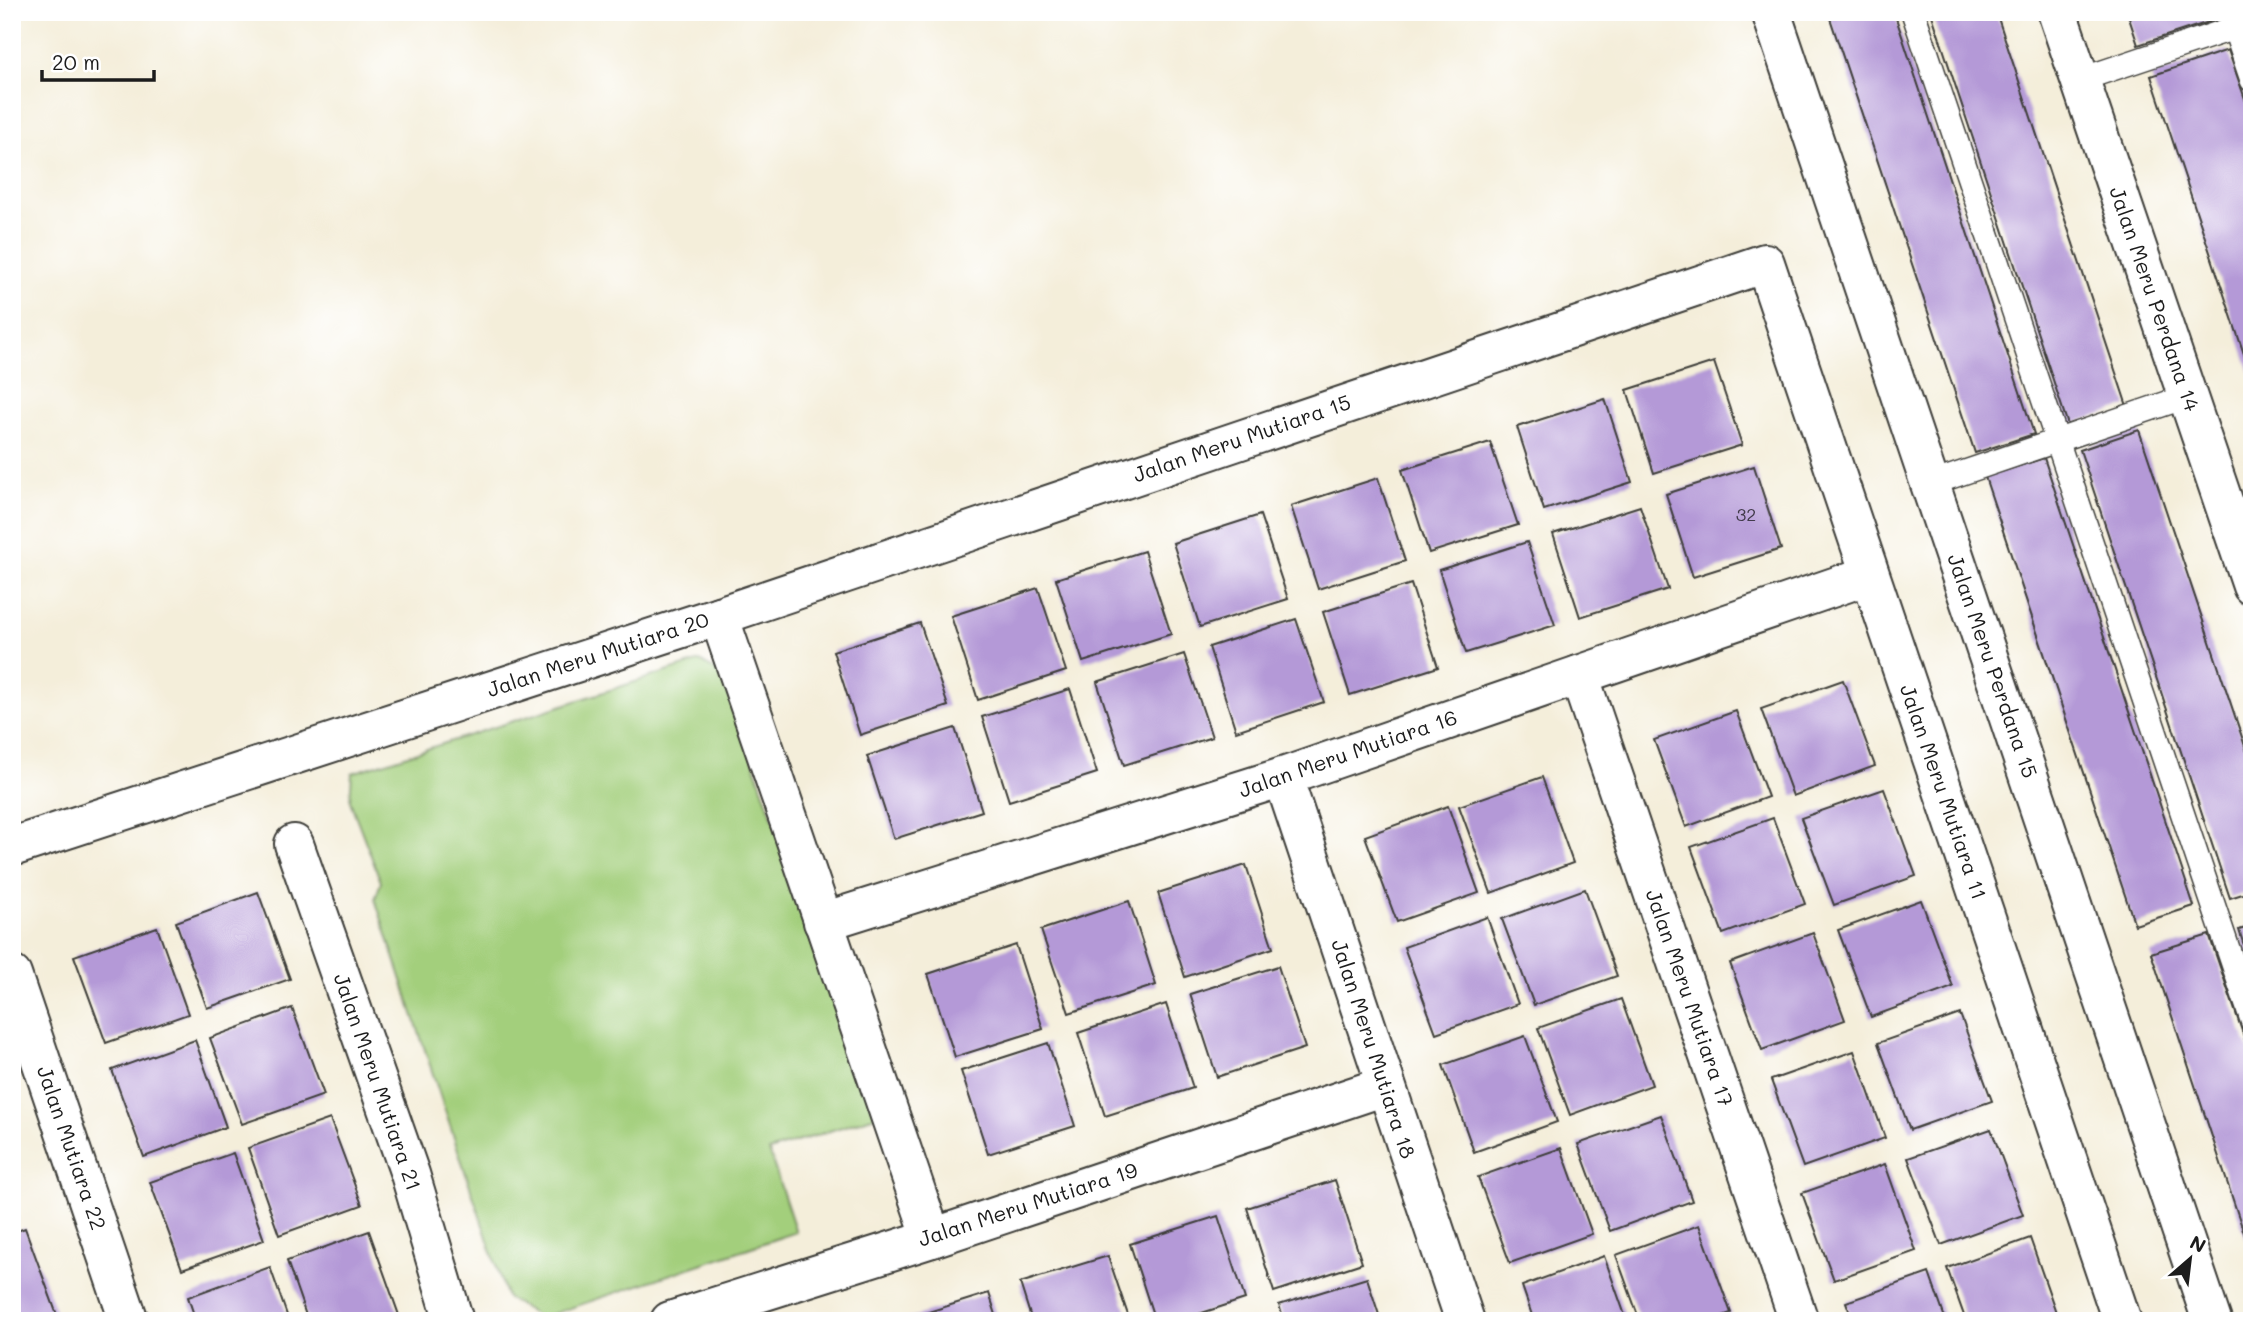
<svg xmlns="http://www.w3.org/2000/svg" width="2264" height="1333" viewBox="0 0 2264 1333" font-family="Mali,sans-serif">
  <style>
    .green { fill: #a3cf7c; stroke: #60764c; stroke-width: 2 }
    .building { fill: #b499d7 }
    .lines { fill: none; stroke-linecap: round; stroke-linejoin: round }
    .lane-casing { stroke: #3c3c38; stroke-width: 26 }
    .street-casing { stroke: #3c3c38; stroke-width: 42 }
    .lane { stroke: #fff; stroke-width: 23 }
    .street { stroke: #fff; stroke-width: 38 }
    .labels { text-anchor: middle; stroke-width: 7; stroke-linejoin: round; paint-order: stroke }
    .number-label { font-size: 18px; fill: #423b4b }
    .street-label { font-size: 21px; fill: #1c1c1c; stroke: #fff }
  </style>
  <rect width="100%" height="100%" fill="#fff"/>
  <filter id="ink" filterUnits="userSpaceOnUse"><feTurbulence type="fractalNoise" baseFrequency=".0143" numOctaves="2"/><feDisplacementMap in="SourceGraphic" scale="14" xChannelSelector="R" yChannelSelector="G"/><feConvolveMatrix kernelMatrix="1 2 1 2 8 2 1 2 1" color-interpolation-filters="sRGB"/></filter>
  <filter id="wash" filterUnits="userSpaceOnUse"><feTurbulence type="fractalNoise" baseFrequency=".00686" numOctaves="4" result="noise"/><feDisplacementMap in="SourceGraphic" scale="28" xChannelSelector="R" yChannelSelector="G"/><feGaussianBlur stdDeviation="1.57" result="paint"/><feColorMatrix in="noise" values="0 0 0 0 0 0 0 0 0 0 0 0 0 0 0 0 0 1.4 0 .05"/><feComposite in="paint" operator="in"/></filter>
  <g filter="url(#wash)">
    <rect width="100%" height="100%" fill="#f4eeda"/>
    <!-- green -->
    <polygon class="green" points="700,661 724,676 875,1116 769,1151 796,1232 541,1318 507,1298 375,899 381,882 350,801 352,773"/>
    <g id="blocks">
      <!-- building -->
      <g class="building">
        <polygon points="1828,12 1894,12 2034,434 1975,453"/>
        <polygon points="1931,12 1996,12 2127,406 2068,425"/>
        <polygon points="2127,12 2212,12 2215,20 2138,45"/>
        <polygon points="2228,50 2252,119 2251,375 2151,76"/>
        <polygon points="1714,362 1742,445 1654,473 1627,390"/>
        <polygon points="1605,399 1632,482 1544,510 1517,427"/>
        <polygon points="2139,430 2252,767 2252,891 2230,898 2080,450"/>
        <polygon points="1490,442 1518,525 1429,553 1402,470"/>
        <polygon points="2044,458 2194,906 2135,925 1985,477"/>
        <polygon points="1754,466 1781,549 1693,577 1666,494"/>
        <polygon points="1378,478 1405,561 1318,589 1291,506"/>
        <polygon points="1640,506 1668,589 1580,617 1553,534"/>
        <polygon points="1260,515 1288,599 1200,627 1173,543"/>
        <polygon points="1527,542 1555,625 1466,653 1439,570"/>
        <polygon points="1144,551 1171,634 1083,662 1056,579"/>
        <polygon points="1411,584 1438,667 1350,695 1323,612"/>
        <polygon points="1038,588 1066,671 978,700 951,616"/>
        <polygon points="1296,619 1324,702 1236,731 1209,647"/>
        <polygon points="920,623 948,706 860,735 833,651"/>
        <polygon points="1184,654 1212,737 1124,765 1097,682"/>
        <polygon points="1843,680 1875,766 1793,796 1761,709"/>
        <polygon points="1070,689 1097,773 1009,801 982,717"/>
        <polygon points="1736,711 1768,797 1686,827 1654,740"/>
        <polygon points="955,728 982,811 894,839 867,756"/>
        <polygon points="1542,777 1573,863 1491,893 1459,806"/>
        <polygon points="1884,789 1916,876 1834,905 1801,818"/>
        <polygon points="1448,806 1479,893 1397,922 1365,836"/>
        <polygon points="1773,818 1805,904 1723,934 1691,847"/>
        <polygon points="1246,865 1273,948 1185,977 1158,893"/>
        <polygon points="1585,889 1617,976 1534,1005 1502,919"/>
        <polygon points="258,892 290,979 207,1008 176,922"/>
        <polygon points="1921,900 1953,987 1871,1017 1838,930"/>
        <polygon points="1129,901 1156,985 1069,1013 1041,930"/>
        <polygon points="1487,917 1518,1004 1436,1033 1404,947"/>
        <polygon points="2252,926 2252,967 2251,967 2239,930"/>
        <polygon points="157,927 188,1014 106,1043 74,956"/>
        <polygon points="1813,933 1845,1020 1762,1050 1730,963"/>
        <polygon points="2209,935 2252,1060 2251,1254 2151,953"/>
        <polygon points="1016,945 1043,1029 955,1057 928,974"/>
        <polygon points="1278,966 1305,1048 1217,1077 1190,994"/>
        <polygon points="1621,999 1652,1085 1570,1115 1538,1028"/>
        <polygon points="1166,1004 1193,1088 1105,1116 1078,1033"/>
        <polygon points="292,1008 324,1095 242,1124 210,1038"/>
        <polygon points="1960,1014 1992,1101 1910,1130 1878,1043"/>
        <polygon points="1525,1036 1557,1122 1474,1152 1443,1065"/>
        <polygon points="195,1040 226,1127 144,1157 112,1070"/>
        <polygon points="1048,1043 1075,1126 988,1154 961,1071"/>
        <polygon points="1854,1051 1885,1138 1803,1167 1771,1080"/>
        <polygon points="1661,1115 1692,1201 1610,1231 1578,1144"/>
        <polygon points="330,1119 362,1205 279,1235 248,1148"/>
        <polygon points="1991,1129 2023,1215 1941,1245 1908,1158"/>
        <polygon points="1561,1148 1592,1234 1510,1263 1478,1177"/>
        <polygon points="233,1153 264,1240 182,1269 150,1182"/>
        <polygon points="1885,1164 1916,1251 1834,1280 1802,1193"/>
        <polygon points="1335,1180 1362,1263 1274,1292 1247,1208"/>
        <polygon points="1218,1216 1245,1299 1177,1321 1155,1321 1130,1244"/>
        <polygon points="1699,1225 1731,1313 1708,1321 1640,1321 1616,1255"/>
        <polygon points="25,1228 57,1315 41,1321 12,1321 12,1233"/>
        <polygon points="369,1231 400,1318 392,1321 308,1321 287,1261"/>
        <polygon points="2030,1238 2059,1321 1966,1321 1947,1268"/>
        <polygon points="1108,1256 1130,1321 1032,1321 1020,1283"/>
        <polygon points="1604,1256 1627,1321 1534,1321 1522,1286"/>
        <polygon points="270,1267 289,1321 196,1321 188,1297"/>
        <polygon points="1929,1273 1946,1321 1853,1321 1846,1302"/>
        <polygon points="1367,1278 1381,1321 1284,1321 1279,1305"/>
        <polygon points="989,1293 998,1321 903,1321 903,1320"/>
      </g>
    </g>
  </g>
  <g filter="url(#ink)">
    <use href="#blocks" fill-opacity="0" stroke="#3c3c38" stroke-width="2"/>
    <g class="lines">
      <defs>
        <g id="lane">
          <polyline points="1913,12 2252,1020"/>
          <polyline points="2229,12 2252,80"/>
          <polyline points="2079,80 2252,22"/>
          <polyline points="1930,484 2188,396"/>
        </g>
        <g id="street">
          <polyline points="1771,12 2212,1321"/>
          <polyline points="2057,12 2252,586"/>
          <polyline points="719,616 932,1238"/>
          <polyline points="1579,675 1799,1321"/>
          <polyline points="1283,777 1465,1321"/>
          <polyline points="294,844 410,1174 454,1321"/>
          <polyline points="12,847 719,616 1765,263 2122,1321"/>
          <polyline points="823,922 1283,777 1869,575"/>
          <polyline points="12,975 129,1321"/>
          <polyline points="670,1321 932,1238 1385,1086"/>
        </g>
      </defs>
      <!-- lane casing -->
      <use href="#lane" class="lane-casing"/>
      <!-- street casing -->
      <use href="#street" class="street-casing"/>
      <!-- lane -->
      <use href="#lane" class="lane"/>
      <!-- street -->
      <use href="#street" class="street"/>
    </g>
  </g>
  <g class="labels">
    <!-- number labels -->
    <g class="number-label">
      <text x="1746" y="521">32</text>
    </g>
    <!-- street labels -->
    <g class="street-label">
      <text transform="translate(2154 299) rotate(71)" y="7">Jalan Meru Perdana 14</text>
      <text transform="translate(1242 439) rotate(-19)" y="7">Jalan Meru Mutiara 15</text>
      <text transform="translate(598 655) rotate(-18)" y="7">Jalan Meru Mutiara 20</text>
      <text transform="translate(1992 666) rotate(71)" y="7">Jalan Meru Perdana 15</text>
      <text transform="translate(1348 754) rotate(-19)" y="7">Jalan Meru Mutiara 16</text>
      <text transform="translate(1943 792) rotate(71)" y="7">Jalan Meru Mutiara 11</text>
      <text transform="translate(1689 998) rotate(71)" y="7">Jalan Meru Mutiara 17</text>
      <text transform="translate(1373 1049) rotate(72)" y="7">Jalan Meru Mutiara 18</text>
      <text transform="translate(377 1082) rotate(71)" y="7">Jalan Meru Mutiara 21</text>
      <text transform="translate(71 1148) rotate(71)" y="7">Jalan Mutiara 22</text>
      <text transform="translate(1028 1205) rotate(-18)" y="7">Jalan Meru Mutiara 19</text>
    </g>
  </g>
  <!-- margin -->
  <rect width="2264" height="1333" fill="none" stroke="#fff" stroke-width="42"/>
  <!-- north arrow -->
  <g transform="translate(2190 1259) rotate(28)" stroke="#ffffff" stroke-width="5" paint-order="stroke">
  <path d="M0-5L12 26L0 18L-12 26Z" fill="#1c1c1c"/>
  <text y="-10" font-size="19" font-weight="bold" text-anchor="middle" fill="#1c1c1c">N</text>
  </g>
  <!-- scale -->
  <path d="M42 70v10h112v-10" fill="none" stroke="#1c1c1c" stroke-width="3.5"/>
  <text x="52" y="70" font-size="21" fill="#1c1c1c" stroke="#ffffff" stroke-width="5" paint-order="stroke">20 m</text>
</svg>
